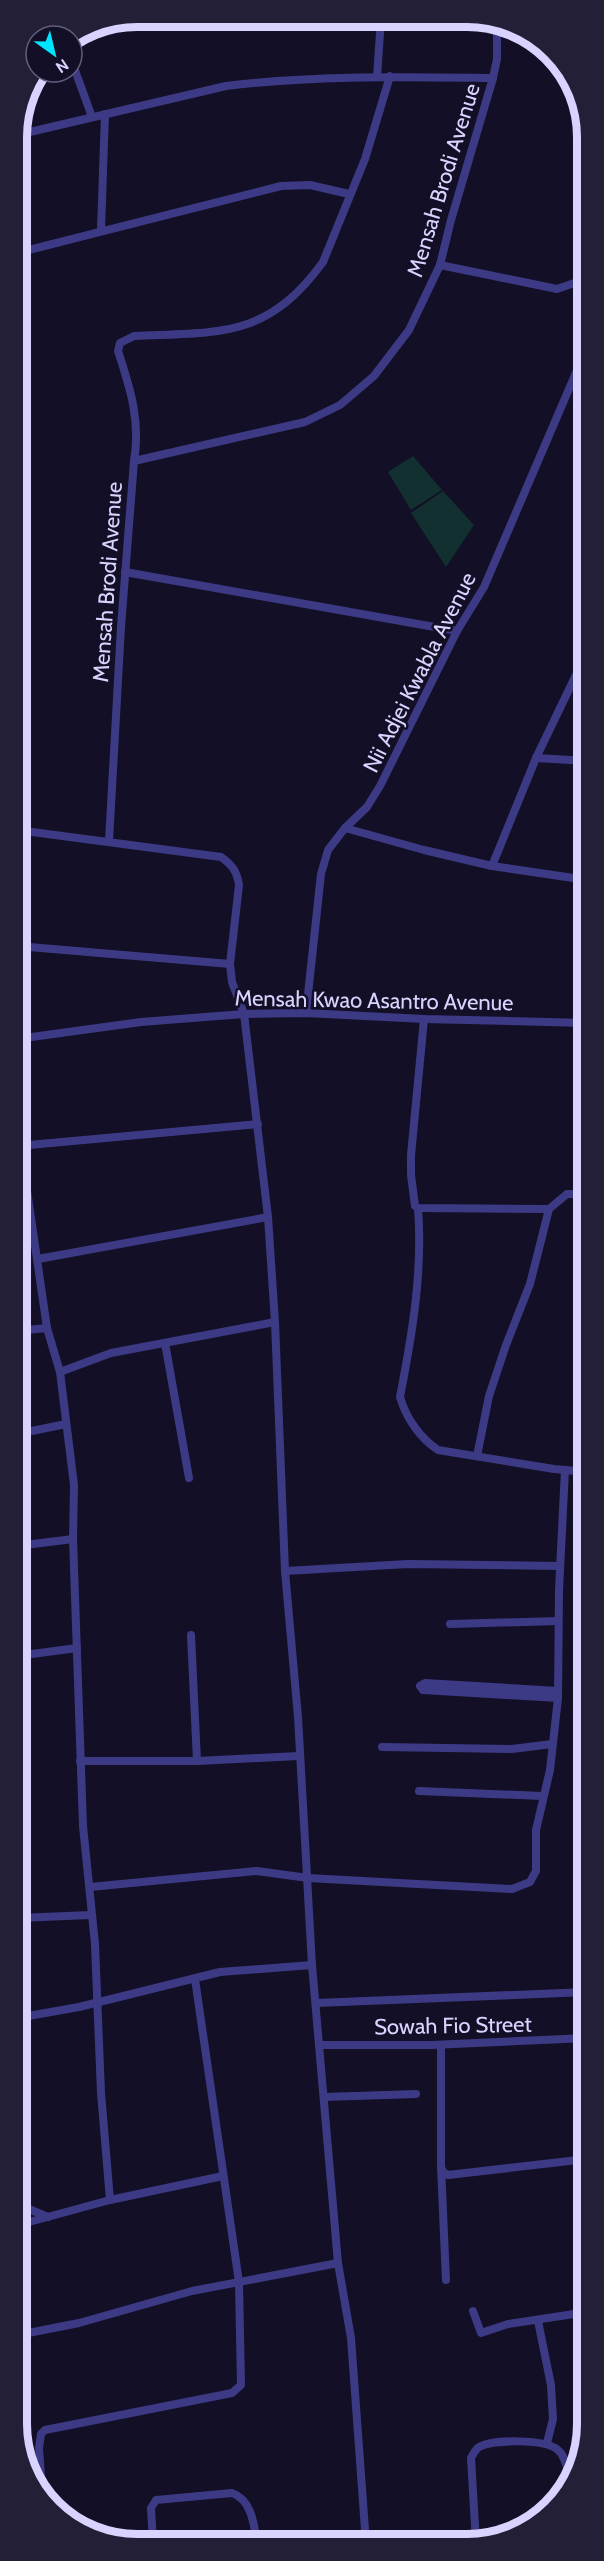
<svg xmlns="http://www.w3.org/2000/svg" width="604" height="2561" viewBox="0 0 604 2561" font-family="Cabin,sans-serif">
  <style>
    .green { fill: #12302f }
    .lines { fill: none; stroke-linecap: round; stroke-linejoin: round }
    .minor { stroke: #3d3a85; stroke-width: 8 }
    .labels { text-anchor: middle; stroke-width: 5; stroke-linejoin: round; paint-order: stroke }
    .street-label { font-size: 22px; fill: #d9d4ff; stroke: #130f26 }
    .rim { fill: none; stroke: #d9d4ff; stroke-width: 8 }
  </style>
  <rect width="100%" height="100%" fill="#130f26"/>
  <!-- green -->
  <g class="green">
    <polygon points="413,456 442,490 411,510 388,472"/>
    <polygon points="443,491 474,525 446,567 411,513"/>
  </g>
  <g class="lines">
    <!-- minor -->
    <g class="minor">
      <polyline points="72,62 92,117"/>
      <polyline points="377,77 381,18"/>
      <path d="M 17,135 L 226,86 C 314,75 404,77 493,78"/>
      <polyline points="101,230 105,114"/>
      <polyline points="17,253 281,186 310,185 349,194"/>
      <polyline points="440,265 557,289 586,279"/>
      <polyline points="17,396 23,426 17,437"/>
      <path d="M 134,461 C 141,421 130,388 118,351 L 120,343 L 134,336 C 220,332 267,339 323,262 L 365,159 L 390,76"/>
      <polyline points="17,464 17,459"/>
      <polyline points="125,572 457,631"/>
      <polyline points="536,758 587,761"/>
      <polyline points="345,828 424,850 492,866 536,758 587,652"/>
      <path d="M 17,830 L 221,857 C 232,865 237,871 239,885 L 230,964 L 232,982 L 244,1014 L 268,1217 L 275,1322 L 285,1571 L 298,1717 L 312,1965 L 338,2263 L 351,2338 L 366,2543"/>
      <polyline points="109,841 121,627 134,461 305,422 340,405 374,376 409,330 440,265 451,220 493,78 497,59 497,23"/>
      <polyline points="492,866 587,880"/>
      <polyline points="17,946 230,964"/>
      <polyline points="306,1013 321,874 328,850 345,828 367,807 380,786 457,631 484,587 587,347"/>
      <polyline points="424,1019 411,1155 411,1175 415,1206 418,1208 549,1209 567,1194 587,1194"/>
      <polyline points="17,1039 141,1022 244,1014 306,1013 424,1019 587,1023"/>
      <polyline points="17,1079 23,1163 47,1328 60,1372 74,1485 73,1539 83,1826 95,1944 101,2093 110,2200 223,2176"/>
      <polyline points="18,1146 258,1124"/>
      <path d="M 418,1208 C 423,1272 412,1335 400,1397 C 406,1418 420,1438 438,1450 L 554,1469 L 587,1472"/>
      <polyline points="38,1259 268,1217"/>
      <polyline points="17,1331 47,1328"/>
      <polyline points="165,1343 189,1478"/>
      <polyline points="60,1372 111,1353 275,1322"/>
      <polyline points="17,1434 66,1424"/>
      <polyline points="477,1456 489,1396 506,1345 530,1284 549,1209"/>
      <polyline points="17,1546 73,1539"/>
      <polyline points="285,1571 408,1564 560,1566"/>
      <polyline points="450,1624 558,1621"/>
      <polyline points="191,1635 197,1761"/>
      <polyline points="17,1656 77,1648"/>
      <polyline points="558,1698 423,1690 420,1686 425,1683 558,1691"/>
      <polyline points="382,1747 512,1749 552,1744"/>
      <polyline points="80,1761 197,1761 299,1756"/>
      <polyline points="419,1791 542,1796"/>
      <polyline points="90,1887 257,1871 308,1878 512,1889 530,1882 536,1871 536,1830 550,1770 558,1698 559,1590 565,1470"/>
      <polyline points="17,1918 91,1915"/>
      <polyline points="316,2003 587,1992"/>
      <polyline points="17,2018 79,2007 220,1972 312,1965"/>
      <polyline points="319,2045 431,2045 587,2038"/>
      <polyline points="441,2045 441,2166 446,2280"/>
      <polyline points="324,2097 416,2094"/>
      <polyline points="441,2167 443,2172 448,2175 587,2159"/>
      <polyline points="17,2204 48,2217"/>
      <polyline points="18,2225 110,2200"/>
      <polyline points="473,2311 481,2333 508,2324 587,2312"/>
      <polyline points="538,2321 551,2385 553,2419 547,2443"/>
      <polyline points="18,2335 79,2323 192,2291 338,2263"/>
      <polyline points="42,2490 39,2448 41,2434 45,2430 232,2393 241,2385 239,2282 195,1979"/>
      <path d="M 153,2542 L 151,2508 L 156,2500 L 232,2493 C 252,2500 254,2525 257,2543"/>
      <path d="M 476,2543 L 471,2458 C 473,2454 475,2450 479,2447 C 493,2439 546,2439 558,2450 C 565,2456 567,2467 569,2475"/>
    </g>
  </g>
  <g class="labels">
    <!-- street labels -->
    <g class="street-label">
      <text transform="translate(443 180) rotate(-73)" y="8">Mensah Brodi Avenue</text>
      <text transform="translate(107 582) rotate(-86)" y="8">Mensah Brodi Avenue</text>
      <text transform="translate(419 672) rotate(-63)" y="8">Nii Adjei Kwabla Avenue</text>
      <text transform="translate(374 1000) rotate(1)" y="8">Mensah Kwao Asantro Avenue</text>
      <text transform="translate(453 2025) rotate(-1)" y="8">Sowah Fio Street</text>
    </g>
  </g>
  <!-- crop -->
  <path d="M0 0H604V2561H0ZM137 27H467A110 110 0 0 1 577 137V2424A110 110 0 0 1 467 2534H137A110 110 0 0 1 27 2424V137A110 110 0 0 1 137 27Z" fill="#231f37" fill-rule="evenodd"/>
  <path class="rim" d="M137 27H467A110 110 0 0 1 577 137V2424A110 110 0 0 1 467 2534H137A110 110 0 0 1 27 2424V137A110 110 0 0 1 137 27Z"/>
  <!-- north arrow -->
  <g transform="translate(54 54) rotate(146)"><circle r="28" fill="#130f26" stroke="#625e7d" stroke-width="1.5"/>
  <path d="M0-4.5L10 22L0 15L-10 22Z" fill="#00e5ff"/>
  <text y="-9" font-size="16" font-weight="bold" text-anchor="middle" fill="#d9d4ff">N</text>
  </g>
</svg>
